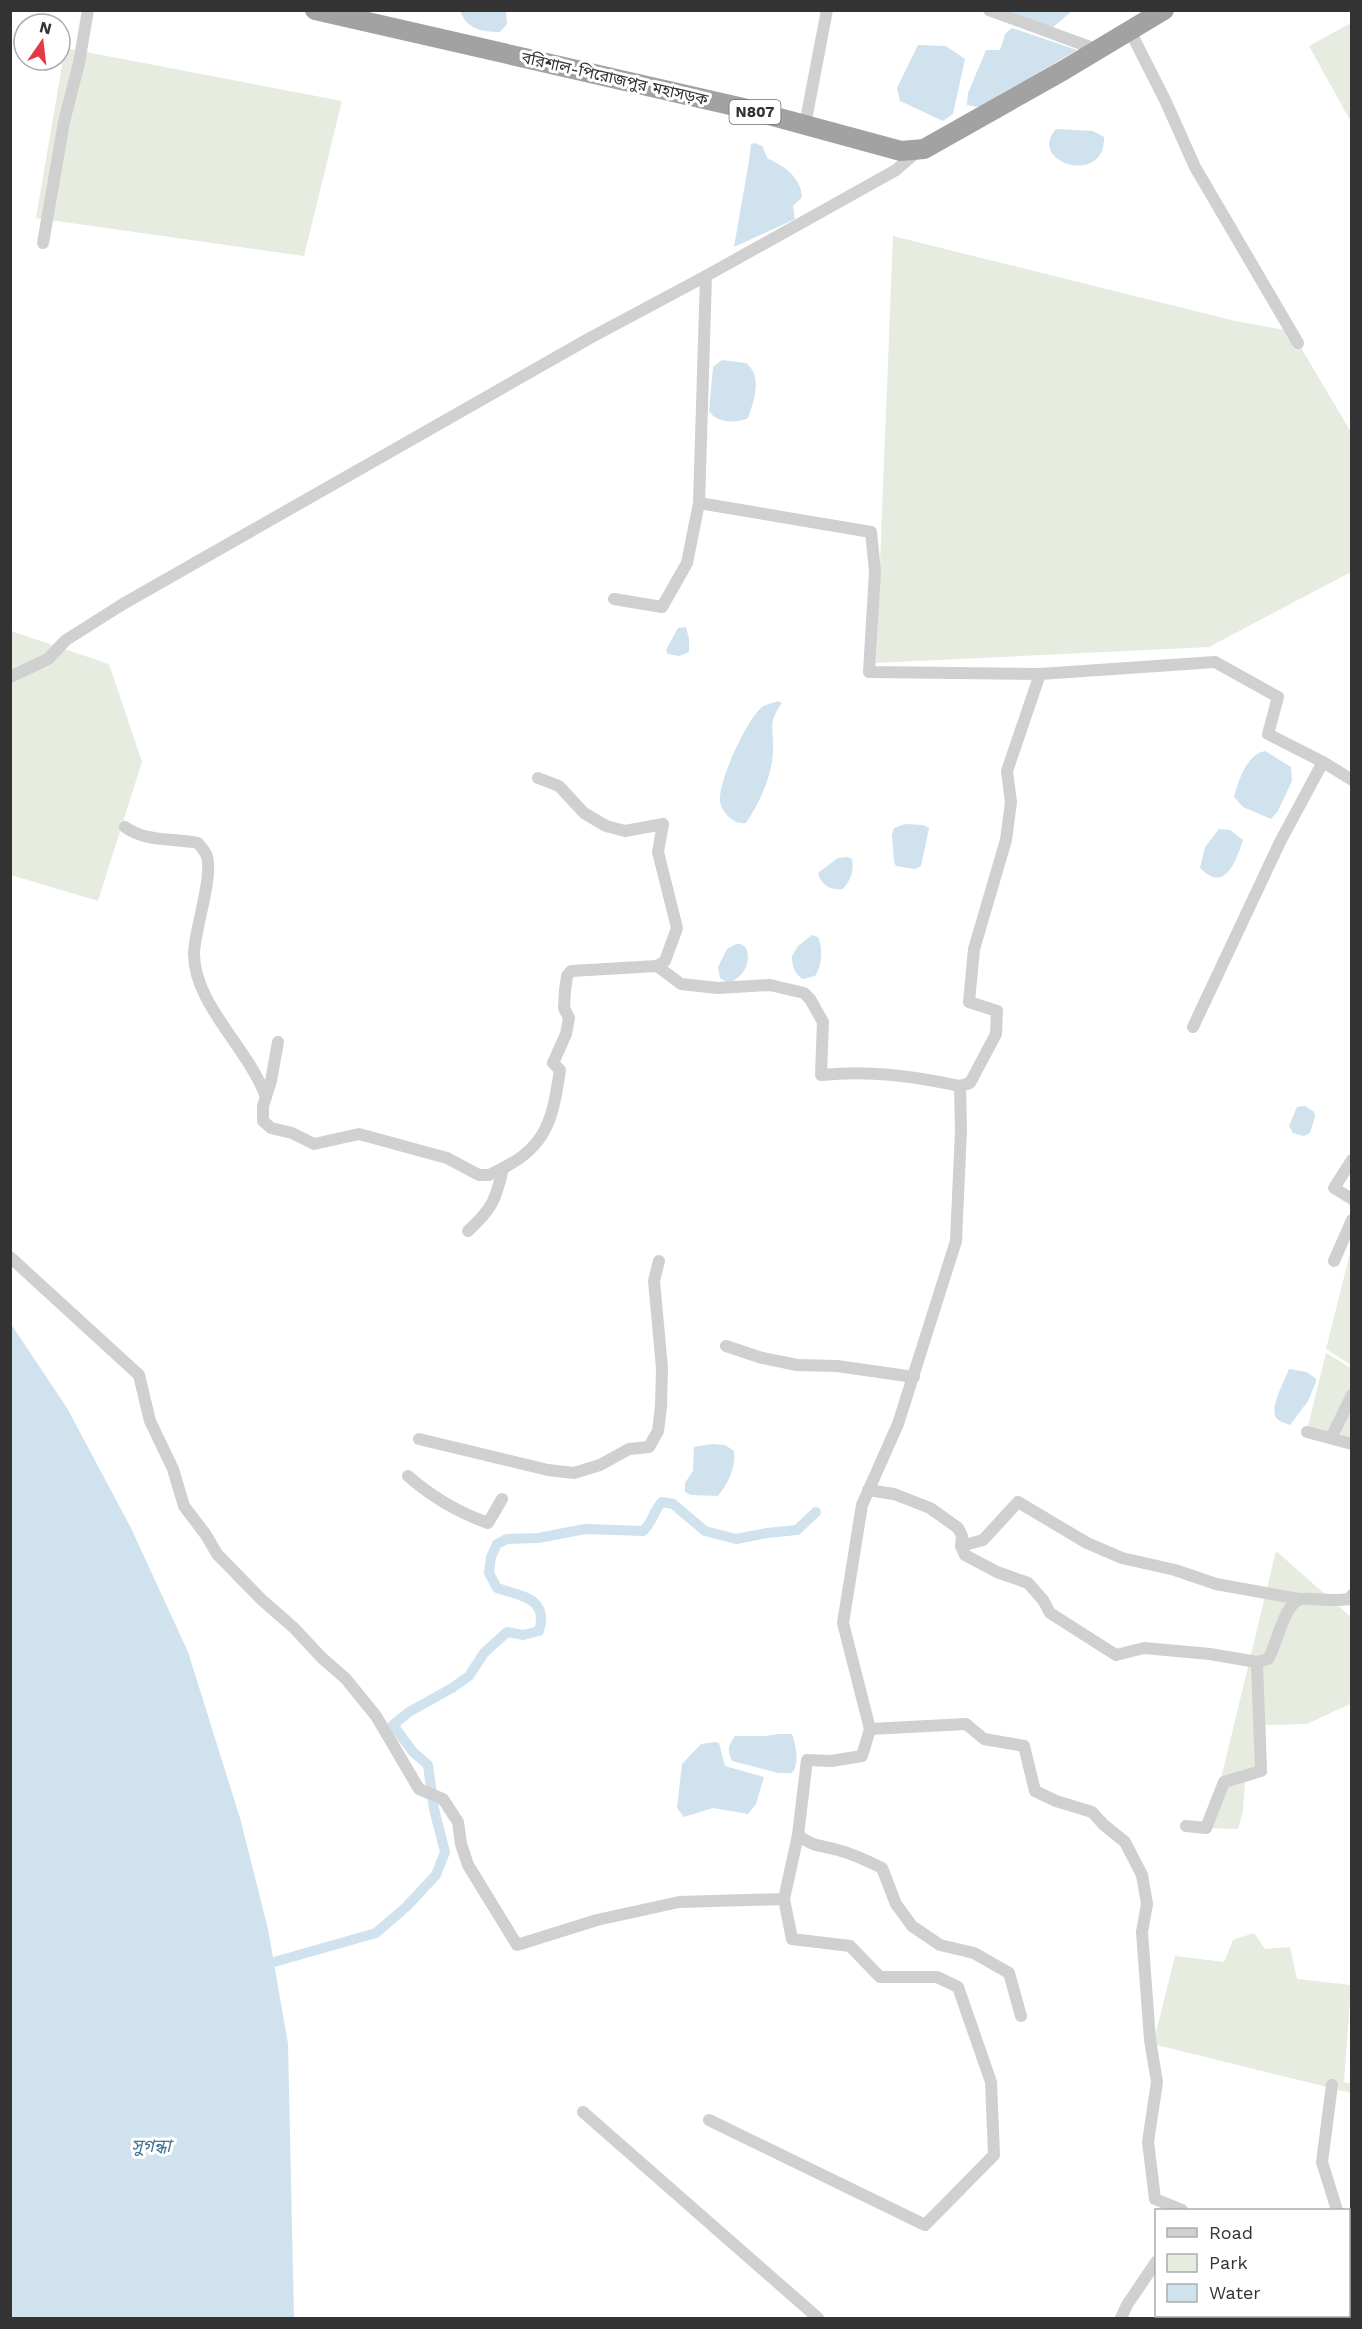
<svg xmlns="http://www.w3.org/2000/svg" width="1362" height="2329" viewBox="0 0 1362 2329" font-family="'Work Sans','Noto Sans Bengali',sans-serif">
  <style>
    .green { fill: #e6ecdf }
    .water { fill: #cfe2ee }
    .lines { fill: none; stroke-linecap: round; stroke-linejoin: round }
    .canal { stroke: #cfe2ee; stroke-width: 10 }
    .minor { stroke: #d0d0d0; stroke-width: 12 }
    .trunk { stroke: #a2a2a2; stroke-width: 20 }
    .labels { text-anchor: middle; stroke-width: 6; stroke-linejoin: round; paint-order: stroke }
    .shield { fill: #fff; stroke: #707070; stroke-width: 1.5 }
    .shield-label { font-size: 15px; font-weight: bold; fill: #333 }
    .street-label { font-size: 16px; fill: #333; stroke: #fff }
    .water-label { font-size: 18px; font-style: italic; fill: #3f7597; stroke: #fff }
  </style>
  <rect width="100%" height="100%" fill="#fff"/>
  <!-- green -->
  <g class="green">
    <polygon points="1351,23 1351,122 1309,46"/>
    <polygon points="65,48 342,101 304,256 36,218"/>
    <polygon points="893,236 1235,321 1291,331 1351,432 1351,572 1209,647 876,663"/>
    <polygon points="11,631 109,664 142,762 98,901 11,875"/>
    <polygon points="1351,1249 1352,1365 1351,1365 1326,1349"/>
    <polygon points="1326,1353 1351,1368 1351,1443 1307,1430"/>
    <polygon points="1276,1551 1351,1617 1351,1701 1348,1705 1307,1724 1265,1725 1267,1773 1245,1780 1243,1811 1238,1829 1209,1828"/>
    <polygon points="1254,1933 1265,1949 1290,1947 1297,1979 1351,1985 1344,2082 1351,2084 1351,2093 1153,2044 1175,1956 1224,1962 1233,1940"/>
  </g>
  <!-- water -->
  <g class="water">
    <path d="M 460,11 L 506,11 L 507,24 L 500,32 C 481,32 467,29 460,11 Z"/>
    <polygon points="1012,11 1072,11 1052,28 1031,23"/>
    <polygon points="1012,28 1077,50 998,96 984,108 967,105 968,93 986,50 1000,50 1005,34"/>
    <polygon points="918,45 946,46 965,59 953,114 943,121 900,101 897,88"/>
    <path d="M 1056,129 L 1093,131 L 1104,137 C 1106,187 1026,163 1056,129 Z"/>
    <path d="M 755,143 L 762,146 L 768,159 C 785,166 801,178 802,197 L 793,206 L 795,219 L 734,247 L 749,161 L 751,144 Z"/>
    <path d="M 722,360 L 746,363 C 763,376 754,401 748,418 C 737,424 716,423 709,411 L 713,367 Z"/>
    <polygon points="686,627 689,639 689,652 679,656 668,654 666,650 678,628"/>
    <path d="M 778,701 L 782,703 C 767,723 774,730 773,752 C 772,776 759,804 746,823 C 739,824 735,822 729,817 C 725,813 721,808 720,801 C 718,782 746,721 761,708 C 765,704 773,703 778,701 Z"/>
    <path d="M 1265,751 L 1291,767 L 1292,781 L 1278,811 L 1271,819 L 1243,807 L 1234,797 C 1238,781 1247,754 1265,751 Z"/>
    <polygon points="905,824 923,825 929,828 921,866 915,869 896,866 894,862 892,835 894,828"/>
    <path d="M 1219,829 L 1230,830 L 1243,840 C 1236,861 1225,894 1200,868 L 1205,847 Z"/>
    <path d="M 847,857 L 852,859 C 854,872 851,879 843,889 C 831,891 821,885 818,873 L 838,858 Z"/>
    <path d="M 812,935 L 818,937 C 823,947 822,967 815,976 L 803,979 C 794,974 792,965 792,956 L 798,946 Z"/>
    <path d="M 736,944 L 741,944 L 746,948 C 752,963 743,978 728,983 L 720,978 L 718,967 L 727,949 Z"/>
    <polygon points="1305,1106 1314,1112 1315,1117 1310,1133 1304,1136 1293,1133 1289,1126 1297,1107"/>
    <polygon points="11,1324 67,1408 131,1528 188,1652 240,1818 268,1929 288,2044 294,2318 11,2318"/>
    <path d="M 1289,1369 L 1307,1372 L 1316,1379 L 1316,1382 L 1308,1401 L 1290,1425 C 1286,1423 1280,1422 1277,1419 C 1268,1410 1285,1380 1289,1369 Z"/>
    <path d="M 712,1444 L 725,1445 L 734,1451 C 736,1468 728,1483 718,1496 L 691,1495 L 685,1492 L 685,1483 L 693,1471 L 694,1447 Z"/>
    <path d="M 779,1734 L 792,1734 C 796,1746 800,1763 792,1773 L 778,1773 L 732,1761 C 727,1750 728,1746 735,1736 L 766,1736 Z"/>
    <polygon points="715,1742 719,1743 725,1766 764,1777 756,1804 748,1814 713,1808 684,1817 677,1808 682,1764 701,1744"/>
  </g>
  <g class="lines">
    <!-- canal -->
    <path class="canal" d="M 260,1964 L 267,1964 L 376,1933 L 406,1907 L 436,1875 L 445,1852 L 434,1809 L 428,1765 L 413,1752 L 393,1725 L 409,1712 L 452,1688 L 469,1676 L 484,1653 L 507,1632 L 523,1635 L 539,1631 C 549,1598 521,1596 497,1588 L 489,1573 L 491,1557 L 497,1544 L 507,1539 L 538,1538 L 585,1529 L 643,1531 C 653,1522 653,1511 662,1502 L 673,1504 L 705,1531 L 736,1539 L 767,1533 L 797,1530 L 816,1512"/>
    <!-- minor -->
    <g class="minor">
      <polyline points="989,10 1098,50"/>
      <polyline points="1130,31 1165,100 1195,167 1298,343"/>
      <polyline points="805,125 827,10"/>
      <polyline points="43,243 64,122 79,63 88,10"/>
      <polyline points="699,503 871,532 875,571 869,672 1040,674 1007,771 1011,802 1006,840 974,949 969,1002 997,1011 996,1034 970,1083 960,1086"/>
      <polyline points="614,599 662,607 687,563 699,503 706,276"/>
      <polyline points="1040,674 1215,662 1278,697 1268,734 1323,762 1280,842 1193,1027"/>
      <polyline points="10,677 48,659 66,640 123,604 590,338 706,276 896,170 919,150"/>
      <polyline points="1323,762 1352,780"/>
      <path d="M 125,827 C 145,842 174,838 198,843 C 200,846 204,850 206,854 C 215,874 194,930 194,954 C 194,1004 249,1049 266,1097"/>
      <path d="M 657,966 L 681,984 L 718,988 L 770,985 L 804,993 L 810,999 L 823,1022 L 821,1075 C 871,1070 911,1076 960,1086 L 961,1130 L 956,1241 L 898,1424 L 862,1505 L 843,1623 L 870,1729 L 966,1724 L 984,1739 L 1024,1746 L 1035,1791 L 1056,1801 L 1092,1812 L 1104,1825 L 1125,1842 L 1142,1875 L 1147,1904 L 1142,1932 L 1150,2040 L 1157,2082 L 1148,2142 L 1155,2199 L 1182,2210"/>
      <polyline points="278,1042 271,1081 263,1106 263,1121 271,1128 292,1133 314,1144 359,1134 447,1158 479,1175 489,1175 503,1168"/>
      <polyline points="1352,1160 1334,1188 1352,1199"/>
      <path d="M 468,1231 C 492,1209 496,1200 503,1168 C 548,1146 553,1116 560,1070 L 553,1063 L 566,1034 L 569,1018 L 564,1008 L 565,990 L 567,976 L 571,971 L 657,966 L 665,961 L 677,928 L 658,852 L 663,824 L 625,831 L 606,826 L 584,813 L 559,786 L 538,778"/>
      <polyline points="10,1257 139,1375 150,1421 173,1469 184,1506 206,1535 217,1554 262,1600 294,1628 321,1657 346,1679 376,1716 419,1789 443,1799 458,1822 461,1844 468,1865 517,1945 597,1920 679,1902 784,1899 792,1939 850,1946 880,1977 937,1977 958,1987 991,2082 994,2155 925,2225 709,2120"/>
      <polyline points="1334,1261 1352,1220"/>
      <polyline points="726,1346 762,1358 797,1365 837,1366 914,1377"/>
      <polyline points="1307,1432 1352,1444"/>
      <polyline points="1331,1438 1352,1395"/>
      <polyline points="419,1439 548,1470 574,1473 600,1465 629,1449 649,1447 658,1431 661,1406 662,1368 654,1281 659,1261"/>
      <path d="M 408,1476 C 432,1497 457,1512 488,1523 L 502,1499"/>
      <polyline points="868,1490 894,1494 930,1508 958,1528 962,1536 961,1546 965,1555 997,1572 1028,1583 1043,1600 1050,1613 1116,1655 1144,1648 1210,1654 1257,1662"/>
      <polyline points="961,1546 983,1540 1018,1502 1087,1543 1122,1558 1175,1570 1216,1584 1299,1599"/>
      <path d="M 1186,1826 L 1206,1828 L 1224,1782 L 1261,1771 L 1257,1662 L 1268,1659 C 1277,1646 1284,1601 1302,1599 C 1318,1598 1333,1602 1349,1599 L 1352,1595"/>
      <path d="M 798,1835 C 814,1847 819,1845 838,1850 C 853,1854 868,1861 882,1868 L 896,1904 L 912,1926 L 940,1945 L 974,1953 L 1009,1973 L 1021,2016"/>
      <polyline points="784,1899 798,1835 807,1760 831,1761 862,1756 870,1729"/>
      <polyline points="1332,2085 1322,2162 1337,2210"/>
      <polyline points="583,2112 818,2318"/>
      <polyline points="1348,2221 1352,2222"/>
      <polyline points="1121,2318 1127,2305 1156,2262"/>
    </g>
    <!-- trunk -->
    <polyline class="trunk" points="315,10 739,107 901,151 924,149 1064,70 1164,10"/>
  </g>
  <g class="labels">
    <!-- shield labels -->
    <rect class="shield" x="729.5" y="100" width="51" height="24" rx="4.5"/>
    <g class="shield-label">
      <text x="755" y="117">N807</text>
    </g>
    <!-- street labels -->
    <g class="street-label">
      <text transform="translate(615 78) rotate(13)" y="6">বরিশাল-পিরোজপুর মহাসড়ক</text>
    </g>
    <!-- water labels -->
    <g class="water-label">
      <text x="151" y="2152">সুগন্ধা</text>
    </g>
  </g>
  <!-- border -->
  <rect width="1362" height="2329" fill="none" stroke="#333333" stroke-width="24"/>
  <!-- legend -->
  <rect x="1155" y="2209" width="195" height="108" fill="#ffffff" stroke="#adadad" stroke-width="1.5"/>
  <rect x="1167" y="2228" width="30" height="9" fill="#d0d0d0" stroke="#adadad" stroke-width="1.5"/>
  <text x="1209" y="2239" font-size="18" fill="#333333">Road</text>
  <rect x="1167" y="2254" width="30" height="18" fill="#e6ecdf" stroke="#adadad" stroke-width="1.5"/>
  <text x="1209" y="2269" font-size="18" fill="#333333">Park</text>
  <rect x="1167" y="2284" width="30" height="18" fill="#cfe2ee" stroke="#adadad" stroke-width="1.5"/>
  <text x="1209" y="2299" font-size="18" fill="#333333">Water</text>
  <!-- north arrow -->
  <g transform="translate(42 42) rotate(14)"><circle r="28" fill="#ffffff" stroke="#adadad" stroke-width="1.5"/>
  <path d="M0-4.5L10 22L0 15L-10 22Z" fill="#e63946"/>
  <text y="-9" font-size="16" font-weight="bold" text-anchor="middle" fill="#333333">N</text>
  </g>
</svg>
